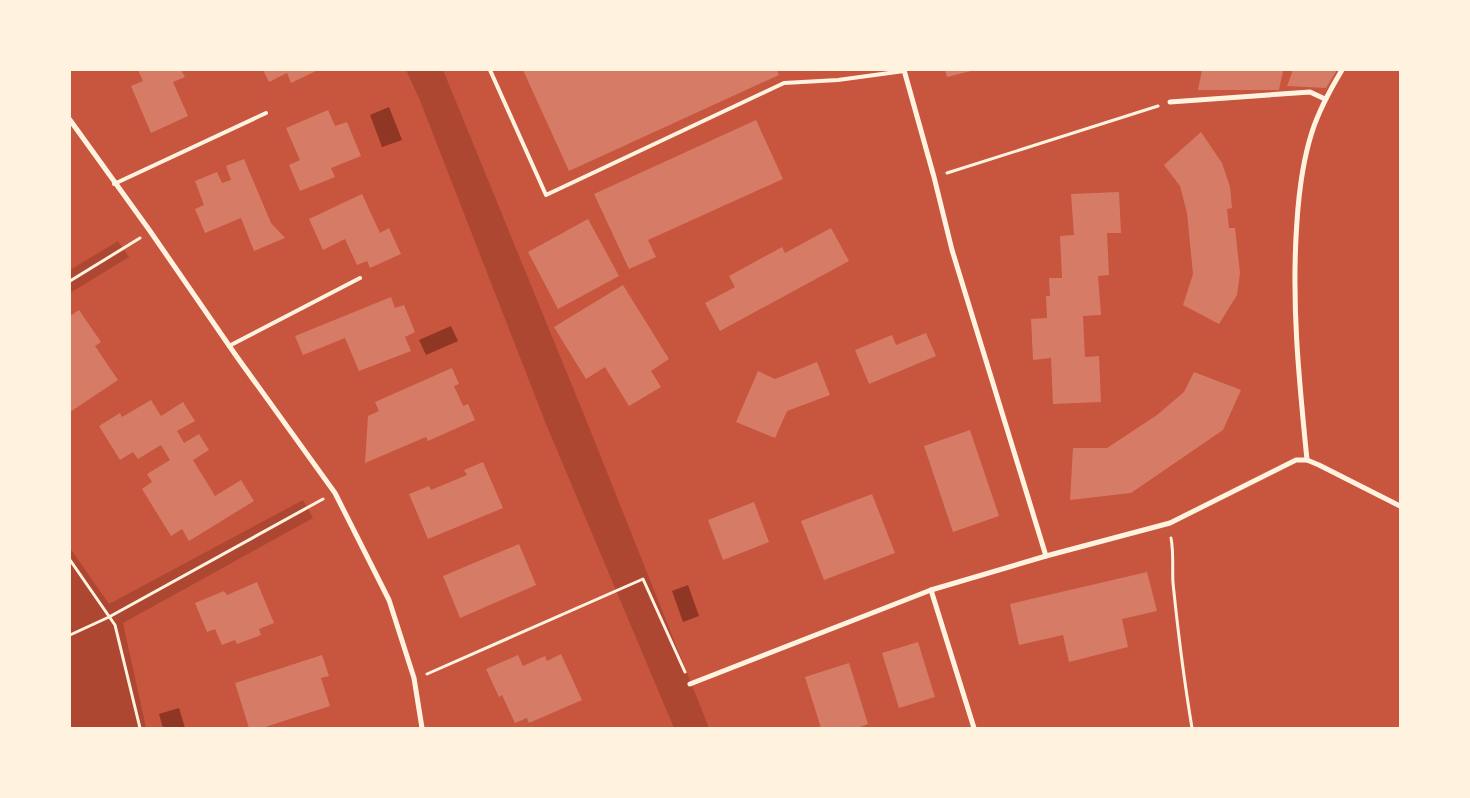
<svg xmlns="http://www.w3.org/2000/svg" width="1470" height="798" viewBox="0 0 1470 798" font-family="'DM Sans',sans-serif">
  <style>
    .green { fill: #ae4732 }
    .water { fill: #8f3625 }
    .building { fill: #d67c66 }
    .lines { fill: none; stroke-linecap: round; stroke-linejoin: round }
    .path { stroke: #fff3e0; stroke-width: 3 }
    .service { stroke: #fff3e0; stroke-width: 4 }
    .minor { stroke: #fff3e0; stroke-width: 5 }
  </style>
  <rect width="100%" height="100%" fill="#c8553d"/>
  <!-- green -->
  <g class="green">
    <polygon points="406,70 443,70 589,427 709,728 674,728 546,424 419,98"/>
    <polygon points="118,241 129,257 70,293 70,270"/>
    <polygon points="303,500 313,518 123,623 146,728 70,728 70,548 109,604"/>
  </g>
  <!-- water -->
  <g class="water">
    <polygon points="389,107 402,140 382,147 370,115"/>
    <polygon points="451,326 458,341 426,355 419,340"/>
    <polygon points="688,585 699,616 683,622 672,591"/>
    <polygon points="179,708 185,728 163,728 159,714"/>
  </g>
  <!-- building -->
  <g class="building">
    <polygon points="138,70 181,70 185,77 173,82 188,116 151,133 131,86 143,81"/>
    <polygon points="263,70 318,70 291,83 287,73 269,82"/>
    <polygon points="523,70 777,70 779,75 569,171"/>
    <polygon points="945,70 971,70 971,71 947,77"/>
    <polygon points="1202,70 1277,70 1283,71 1279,90 1198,90"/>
    <polygon points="1293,70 1337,70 1326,88 1287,86"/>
    <polygon points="328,110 335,126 347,122 361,156 331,168 335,177 300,191 289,165 300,160 286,128"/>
    <polygon points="756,120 783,179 648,240 656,257 629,269 594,194"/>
    <polygon points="1201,132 1222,163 1230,187 1232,208 1227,209 1229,228 1235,228 1240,273 1237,295 1219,324 1183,305 1193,274 1187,213 1180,186 1164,165"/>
    <polygon points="244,159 271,223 285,238 254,251 241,218 205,233 195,209 204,205 195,181 217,172 222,183 231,180 226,166"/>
    <polygon points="1119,192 1121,233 1107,233 1109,275 1098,276 1101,315 1083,316 1085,357 1099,356 1101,402 1053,404 1051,358 1033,360 1031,319 1047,318 1046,296 1050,296 1049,278 1062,278 1060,236 1074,235 1071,194"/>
    <polygon points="362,194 380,233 389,228 401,254 370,268 367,261 357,265 345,239 323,250 309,219"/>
    <polygon points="588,219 619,276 558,309 528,252"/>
    <polygon points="831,228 849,261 720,331 705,303 735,287 729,276 782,247 785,253"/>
    <polygon points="623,285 669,359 651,371 661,387 629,406 605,367 586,379 554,327"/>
    <polygon points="391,297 395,308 404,305 415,332 405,337 411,351 359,371 345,338 303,355 295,336"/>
    <polygon points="79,310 101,342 95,346 118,380 70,412 70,316"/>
    <polygon points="926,333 936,356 869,384 855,350 892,335 896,345"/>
    <polygon points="817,362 830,395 787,411 775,438 736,422 758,371 775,379"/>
    <polygon points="452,368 459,384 454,386 463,406 468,404 475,420 428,441 426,437 365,463 368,416 379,411 375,402"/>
    <polygon points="1194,372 1241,390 1223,430 1131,493 1070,500 1073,448 1107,448 1157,415 1184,392"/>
    <polygon points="151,400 161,416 183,402 195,421 177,431 184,443 199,434 209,450 193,460 215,496 241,480 254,501 189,541 182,529 171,536 142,489 152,482 147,474 170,460 161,445 138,459 133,452 120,460 99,426 120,413 122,417"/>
    <polygon points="970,430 999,516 953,532 924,446"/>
    <polygon points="483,462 503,508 428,539 409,494 429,486 431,490 467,475 464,470"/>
    <polygon points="872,494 895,553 824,580 801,521"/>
    <polygon points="754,502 769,542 723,560 708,520"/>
    <polygon points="519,544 536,585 460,618 443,576"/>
    <polygon points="1147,572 1157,611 1122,619 1128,647 1069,662 1063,635 1019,645 1010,604"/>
    <polygon points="257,582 274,623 259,629 261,635 237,644 235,640 222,645 215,629 207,632 195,603 224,591 227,595"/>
    <polygon points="918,642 935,697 899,708 882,653"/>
    <polygon points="561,654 582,700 529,723 527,718 515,723 502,695 499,697 486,669 518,655 523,666 545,656 547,661"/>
    <polygon points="322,655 329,676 321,678 330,706 262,728 249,728 235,683"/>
    <polygon points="849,663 868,724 857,728 821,728 805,677"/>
  </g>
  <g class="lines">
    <!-- path -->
    <g class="path">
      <polyline points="947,173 1158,106"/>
      <polyline points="70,281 140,238"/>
      <path d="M 1171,538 C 1174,553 1172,568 1173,583 C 1178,632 1184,680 1192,728"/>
      <polyline points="70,560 115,625 140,728"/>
      <polyline points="70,635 109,617 323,499"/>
      <polyline points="427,674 643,579 685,672"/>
    </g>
    <!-- service -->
    <g class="service">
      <polyline points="490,70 546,195 784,83 838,80 904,71"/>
      <polyline points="114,184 266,113"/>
      <polyline points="229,346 360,278"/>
    </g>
    <!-- minor -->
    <g class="minor">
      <polyline points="904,70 934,177 952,250 1046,556"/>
      <polyline points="1170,102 1310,92 1325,99"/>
      <polyline points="70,120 150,231 237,357 335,493 389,600 414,678 422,728"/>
      <path d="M 1307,460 C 1299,380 1291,302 1297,221 C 1299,191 1303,160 1312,132 C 1319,110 1330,90 1342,70"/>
      <polyline points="931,590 974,728"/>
      <polyline points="690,684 931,590 1046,556 1170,523 1296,460 1307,460 1319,465 1400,506"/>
    </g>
  </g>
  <!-- border -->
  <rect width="1470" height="798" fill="none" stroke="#fff3e0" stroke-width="142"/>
</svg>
